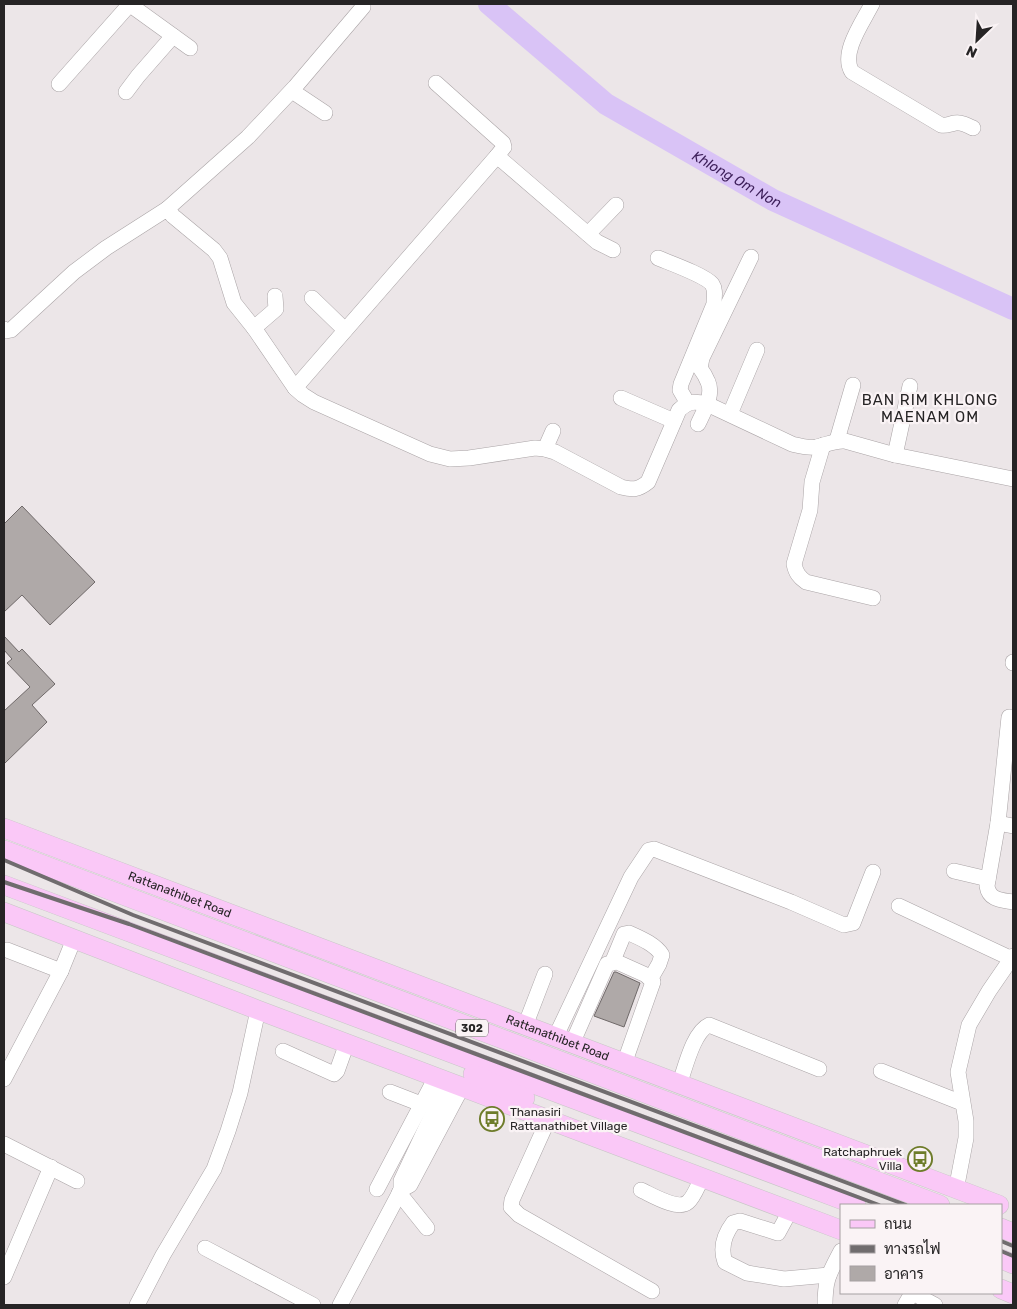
<svg xmlns="http://www.w3.org/2000/svg" width="1017" height="1309" viewBox="0 0 1017 1309" font-family="Rubik,Sarabun,sans-serif">
  <style>
    .lines { fill: none; stroke-linecap: round; stroke-linejoin: round }
    .river { stroke: #d9c3f6; stroke-width: 22 }
    .building { fill: #afa9a8; stroke: #6f6969 }
    .minor-casing { stroke: #aaa4a6; stroke-width: 16 }
    .major-casing { stroke: #c7c6c6; stroke-width: 20 }
    .minor { stroke: #fff; stroke-width: 15 }
    .major { stroke: #fac8f7; stroke-width: 19 }
    .rail { stroke: #706c6e; stroke-width: 4 }
    .labels { text-anchor: middle; stroke-width: 4.5; stroke-linejoin: round; paint-order: stroke }
    .shield { fill: #faf3f5; stroke: #666263; stroke-width: 1 }
    .shield-label { font-size: 11px; font-weight: bold; fill: #262425 }
    .street-label { font-size: 12px; fill: #262425; stroke: #faf3f5 }
    .poi-label { font-size: 12px; fill: #262425; stroke: #faf3f5; text-anchor: start }
    .water-label { font-size: 14px; font-style: italic; fill: #3d1f5a; stroke: #faf3f5 }
    .quarter-label { font-size: 15px; letter-spacing: 1px; fill: #262425; stroke: #faf3f5 }
  </style>
  <rect width="100%" height="100%" fill="#ece6e8"/>
  <g class="lines">
    <!-- river -->
    <path class="river" id="s1" d="M 489,4 L 606,104 L 773,200 L 1013,309"/>
  </g>
  <!-- building -->
  <g class="building">
    <polygon points="22,506 95,582 50,625 22,595 4,612 4,524"/>
    <polygon points="4,636 19,652 22,649 55,684 32,705 47,722 4,764 4,711 30,687 7,663 12,659 4,650"/>
    <polygon points="614,972 616,972 640,983 624,1027 594,1016"/>
  </g>
  <g class="lines">
    <defs>
      <g id="minor">
        <polyline points="129,4 190,48"/>
        <path d="M 872,4 C 863,22 840,53 852,72 L 941,125 C 947,126 949,124 955,123 C 961,122 967,125 973,128"/>
        <polyline points="436,83 503,143 504,147 497,156"/>
        <polyline points="59,84 130,4"/>
        <polyline points="292,91 325,113"/>
        <polyline points="126,92 138,76 173,36"/>
        <polyline points="167,209 248,137 295,87 363,7"/>
        <polyline points="588,234 616,205"/>
        <path d="M 658,258 C 670,263 704,275 712,284 C 716,290 714,297 714,304 L 681,384 L 680,390 L 687,402"/>
        <polyline points="312,298 345,330"/>
        <polyline points="254,328 276,309 275,296"/>
        <path d="M 4,329 L 6,331 L 11,330 L 74,272 L 106,248 L 167,209 L 173,216 L 214,250 L 220,258 L 234,303 L 254,328 L 295,388 L 303,395 L 314,402 L 430,454 L 450,459 L 469,458 L 535,448 L 545,449 L 555,452 L 621,487 C 633,490 638,490 648,482 L 679,410 C 689,401 694,401 707,404 L 792,444 C 800,446 807,448 816,447 C 827,445 834,440 845,441 L 895,455 L 1013,479"/>
        <polyline points="295,388 497,156 597,242 613,250"/>
        <polyline points="621,398 674,421"/>
        <polyline points="730,414 757,350"/>
        <path d="M 698,424 C 703,413 714,395 708,382 C 706,377 703,372 700,368 L 702,358 L 751,257"/>
        <polyline points="837,440 853,385"/>
        <path d="M 823,445 L 812,482 L 810,510 L 794,564 C 796,573 799,577 806,582 L 873,598"/>
        <polyline points="545,449 553,431"/>
        <polyline points="895,455 910,386"/>
        <polyline points="1013,663 1013,662"/>
        <path d="M 1009,717 L 998,823 L 987,886 C 989,900 1001,900 1013,902"/>
        <polyline points="998,823 1013,826"/>
        <polyline points="954,871 988,879"/>
        <polyline points="899,906 1012,959"/>
        <polyline points="7,950 61,971"/>
        <path d="M 612,963 L 624,934 L 629,933 C 640,938 655,944 662,955 L 659,964 L 651,978"/>
        <polyline points="525,1026 545,974"/>
        <polyline points="555,1038 631,877 649,850 654,849 791,902 844,925 853,923 873,872"/>
        <polyline points="572,1044 607,964 617,962 646,975 653,982 624,1064"/>
        <polyline points="283,1051 334,1074 337,1071 347,1043"/>
        <polyline points="881,1071 962,1103"/>
        <polyline points="4,1079 61,971 74,939"/>
        <polyline points="448,1081 401,1181 401,1190 410,1185 462,1087"/>
        <path d="M 679,1085 C 685,1069 693,1032 709,1025 L 819,1069"/>
        <polyline points="390,1092 421,1104"/>
        <polyline points="548,1120 512,1200 511,1207 519,1215 652,1291"/>
        <polyline points="4,1144 77,1181"/>
        <polyline points="377,1189 436,1077"/>
        <path d="M 641,1190 C 652,1195 678,1211 688,1202 C 694,1197 698,1185 702,1178"/>
        <polyline points="956,1190 966,1138 966,1121 958,1072 969,1025 989,991 1013,956"/>
        <polyline points="399,1193 427,1228"/>
        <path d="M 790,1211 L 778,1233 L 740,1221 L 733,1223 C 724,1235 720,1248 725,1262 L 747,1273 L 784,1279 L 829,1275"/>
        <polyline points="205,1248 313,1305"/>
        <polyline points="4,1277 51,1167"/>
        <polyline points="918,1293 920,1297 935,1305"/>
        <polyline points="137,1305 163,1255 214,1169 228,1131 240,1093 258,1010"/>
        <polyline points="340,1305 401,1190"/>
        <path d="M 825,1305 C 825,1279 829,1274 841,1251"/>
        <polyline points="905,1305 912,1293"/>
      </g>
      <g id="major">
        <path id="s2" d="M 4,828 L 999,1205"/>
        <polyline points="4,850 940,1205"/>
        <polyline points="4,885 856,1205"/>
        <polyline points="4,912 258,1010 841,1230"/>
        <polyline points="473,1074 525,1098"/>
        <polyline points="1001,1228 1013,1233"/>
        <polyline points="1001,1259 1013,1264"/>
        <polyline points="1001,1289 1013,1294"/>
      </g>
    </defs>
    <!-- minor casing -->
    <use href="#minor" class="minor-casing"/>
    <!-- major casing -->
    <use href="#major" class="major-casing"/>
    <!-- minor -->
    <use href="#minor" class="minor"/>
    <!-- major -->
    <use href="#major" class="major"/>
    <!-- rail -->
    <g class="rail">
      <polyline points="4,860 133,915 906,1205"/>
      <polyline points="4,882 129,924 879,1205"/>
      <polyline points="1001,1241 1013,1246"/>
      <polyline points="1001,1251 1013,1256"/>
    </g>
  </g>
  <!-- icons -->
  <defs>
    <symbol id="bus-ring" viewBox="-11 -11 22 22"><circle r="9.5" fill="#faf3f5" stroke="#6e7c2a" stroke-width="1.5"/><path d="M-5-6H5V4H4V6H2V4H-2V6H-4V4H-5ZM-3.5-4V0h7V-4ZM-3.5 1.2v1.5H-2V1.2ZM2 1.2v1.5H3.5V1.2Z" fill="#6e7c2a"/></symbol>
  </defs>
  <g fill-rule="evenodd">
    <use href="#bus-ring" x="478" y="1105" width="28" height="28"/>
    <use href="#bus-ring" x="906" y="1145" width="28" height="28"/>
  </g>
  <g class="labels">
    <!-- shield labels -->
    <rect class="shield" x="456" y="1019.5" width="32" height="17" rx="4"/>
    <g class="shield-label">
      <text x="472" y="1032">302</text>
    </g>
    <!-- street labels -->
    <g class="street-label">
      <text dy="4" stroke="none"><textPath href="#s2" startOffset="188">Rattanathibet Road</textPath></text>
      <text dy="4" stroke="none"><textPath href="#s2" startOffset="592">Rattanathibet Road</textPath></text>
    </g>
    <!-- poi labels -->
    <g class="poi-label">
      <text x="510" y="1116">Thanasiri<tspan x="510" dy="14">Rattanathibet Village</tspan></text>
      <text x="902" y="1156" text-anchor="end">Ratchaphruek<tspan x="902" dy="14">Villa</tspan></text>
    </g>
    <!-- water labels -->
    <g class="water-label">
      <text dy="5" stroke="none"><textPath href="#s1" startOffset="305">Khlong Om Non</textPath></text>
    </g>
    <!-- quarter labels -->
    <g class="quarter-label">
      <text x="930" y="405">BAN RIM KHLONG<tspan x="930" dy="17">MAENAM OM</tspan></text>
    </g>
  </g>
  <!-- border -->
  <rect width="1017" height="1309" fill="none" stroke="#262425" stroke-width="10"/>
  <!-- legend -->
  <rect x="840" y="1204" width="162" height="90" fill="#faf3f5" stroke="#a5a0a2"/>
  <rect x="850" y="1220" width="25" height="8" fill="#fac8f7" stroke="#a5a0a2"/>
  <text x="884" y="1229" font-size="15" fill="#262425">ถนน</text>
  <rect x="850" y="1245" width="25" height="8" fill="#706c6e" stroke="#a5a0a2"/>
  <text x="884" y="1254" font-size="15" fill="#262425">ทางรถไฟ</text>
  <rect x="850" y="1266" width="25" height="15" fill="#afa9a8" stroke="#a5a0a2"/>
  <text x="884" y="1279" font-size="15" fill="#262425">อาคาร</text>
  <!-- north arrow -->
  <g transform="translate(977 40) rotate(205)" stroke="#faf3f5" stroke-width="4" paint-order="stroke">
  <path d="M0-4L9 19L0 12L-9 19Z" fill="#262425"/>
  <text y="-8" font-size="14" font-weight="bold" text-anchor="middle" fill="#262425">N</text>
  </g>
</svg>
